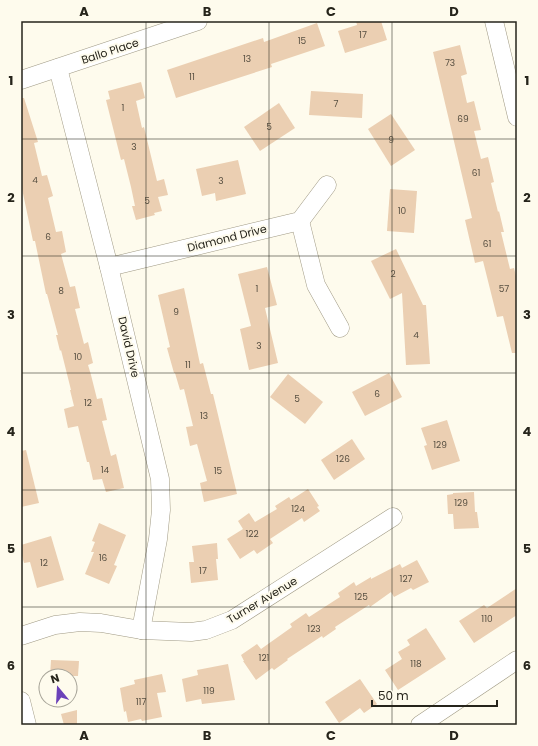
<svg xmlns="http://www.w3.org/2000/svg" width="538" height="746" viewBox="0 0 538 746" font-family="Poppins,sans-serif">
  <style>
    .building { fill: #ebcfb2 }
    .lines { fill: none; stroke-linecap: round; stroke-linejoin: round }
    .street-casing { stroke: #a09a85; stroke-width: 19 }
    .street { stroke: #fff; stroke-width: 18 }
    .grid { fill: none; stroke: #26241b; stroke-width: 1; stroke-opacity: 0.55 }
    .labels { text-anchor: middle; stroke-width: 4; stroke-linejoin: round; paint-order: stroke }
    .number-label { font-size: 9px; fill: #574f41 }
    .street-label { font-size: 11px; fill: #26241b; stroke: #fefbed }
    .neatline { fill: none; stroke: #26241b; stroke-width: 1.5 }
    .grid-label { font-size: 13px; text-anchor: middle; font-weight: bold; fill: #26241b }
  </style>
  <rect width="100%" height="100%" fill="#fefbed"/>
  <!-- building -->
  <g class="building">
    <polygon points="356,21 381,21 387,40 345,53 338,31 357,25"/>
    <polygon points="317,23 325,46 271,64 272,67 176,98 167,70 263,38 264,42"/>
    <polygon points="460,45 467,74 461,76 467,103 474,101 481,130 474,131 481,159 488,157 494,182 491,183 498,212 499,211 504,232 501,232 510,269 514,268 517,280 517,353 512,353 503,316 497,317 483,261 475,263 465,220 472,218 433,52"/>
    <polygon points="141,82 145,98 136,101 142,128 144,127 157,181 164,179 168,195 158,197 162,211 154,213 155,215 136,220 132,206 135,206 131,187 124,159 121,160 106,100 110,99 108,91"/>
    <polygon points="311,91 363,94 362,118 309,115"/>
    <polygon points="21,98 24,98 38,142 34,143 42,176 47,175 53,196 48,198 56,232 62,231 66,252 61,254 70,287 75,286 80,308 75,309 84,344 88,342 93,363 88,365 91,375 97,399 102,398 107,420 102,421 111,456 116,454 124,488 106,492 102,479 93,480 89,462 87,462 78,426 68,428 64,409 74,406 70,390 71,390 61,350 60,351 56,335 58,335 47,294 46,294 35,241 33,241 21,184"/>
    <polygon points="279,103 295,128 260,151 244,127"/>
    <polygon points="391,114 415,150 391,166 368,129"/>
    <polygon points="238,160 246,194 216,201 215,193 202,196 196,169"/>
    <polygon points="390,189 417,191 414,233 387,231"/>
    <polygon points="396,249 423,305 426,305 430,364 406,365 402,293 390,299 371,261"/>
    <polygon points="267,267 277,305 265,308 278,363 249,370 240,329 251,326 238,274"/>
    <polygon points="184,288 200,364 203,363 211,394 213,394 237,494 204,502 200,483 207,481 197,444 190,446 186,427 193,426 184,389 180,390 175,373 174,373 167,348 170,347 158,295"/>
    <polygon points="389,373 402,397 365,416 352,392"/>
    <polygon points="288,374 323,402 305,424 270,397"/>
    <polygon points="447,420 460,461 432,470 424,446 427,445 421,428"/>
    <polygon points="352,439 365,459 334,480 321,460"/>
    <polygon points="26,450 39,503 21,507 21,451"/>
    <polygon points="308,489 319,506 317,507 320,511 304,522 302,518 270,539 273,543 257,554 254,550 240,559 227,539 243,529 238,521 249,513 255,522 277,509 275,506 289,497 291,500"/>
    <polygon points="474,492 475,512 477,512 479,528 454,529 453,514 448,514 447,495 453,494 453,493"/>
    <polygon points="99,523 126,535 114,565 117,566 109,584 85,574 94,552 91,552 95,542 92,541"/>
    <polygon points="51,536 64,580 37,588 30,562 24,563 21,552 21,545"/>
    <polygon points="217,543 218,559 216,559 218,580 191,583 189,562 194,562 192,546"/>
    <polygon points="417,560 429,582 413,590 411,588 394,597 391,592 370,607 369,605 335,627 336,629 323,638 322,636 287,659 288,660 274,670 272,668 256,680 243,661 244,661 241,655 257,644 261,649 292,627 290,624 306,613 309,617 340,597 338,593 354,582 356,586 371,577 371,579 400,564 402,568"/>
    <polygon points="517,588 517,615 474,643 459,621 484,605 487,608"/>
    <polygon points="426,628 446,659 398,690 385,670 402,659 398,652 410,645 407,640"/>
    <polygon points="51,660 79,661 78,676 50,676"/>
    <polygon points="228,664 235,700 202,704 201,699 186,702 182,679 198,675 197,670"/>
    <polygon points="162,674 166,692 157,693 162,717 142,721 141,719 128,722 126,711 124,712 120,688 135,684 134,680"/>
    <polygon points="360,679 377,704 364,713 360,708 339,723 325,702"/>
    <polygon points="77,710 77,725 64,725 61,714"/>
  </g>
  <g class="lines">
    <defs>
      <g id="street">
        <polyline points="494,21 517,117"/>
        <polyline points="58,68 109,267 160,479 161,510 158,539 141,630"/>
        <polyline points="21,80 198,21"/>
        <polyline points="300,221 316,285 340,328"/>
        <polyline points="109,267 300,221 327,185"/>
        <polyline points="21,636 55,625 80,622 101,623 141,630 191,632 206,630 232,620 393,517"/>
        <polyline points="21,701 27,725"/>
        <polyline points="420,725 517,660"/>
      </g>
    </defs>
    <!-- street casing -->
    <use href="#street" class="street-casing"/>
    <!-- street -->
    <use href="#street" class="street"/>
  </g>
  <!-- grid -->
  <path class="grid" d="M 146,21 L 146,725M 269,21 L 269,725M 392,21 L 392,725M 21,139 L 517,139M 21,256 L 517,256M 21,373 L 517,373M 21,490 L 517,490M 21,607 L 517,607"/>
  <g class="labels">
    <!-- number labels -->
    <g class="number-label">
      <text x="363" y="38">17</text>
      <text x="302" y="44">15</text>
      <text x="247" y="62">13</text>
      <text x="450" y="66">73</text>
      <text x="192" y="80">11</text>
      <text x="336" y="107">7</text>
      <text x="123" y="111">1</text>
      <text x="463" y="122">69</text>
      <text x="269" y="130">5</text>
      <text x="391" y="143">9</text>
      <text x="134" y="150">3</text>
      <text x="476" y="176">61</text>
      <text x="35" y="183">4</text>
      <text x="221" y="184">3</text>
      <text x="147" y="204">5</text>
      <text x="402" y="214">10</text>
      <text x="48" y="240">6</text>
      <text x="487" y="247">61</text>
      <text x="393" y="277">2</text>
      <text x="257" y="292">1</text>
      <text x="504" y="292">57</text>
      <text x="61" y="294">8</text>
      <text x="176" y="315">9</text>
      <text x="416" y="338">4</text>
      <text x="259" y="349">3</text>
      <text x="78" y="360">10</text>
      <text x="188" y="368">11</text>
      <text x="377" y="397">6</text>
      <text x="297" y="402">5</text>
      <text x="88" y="406">12</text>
      <text x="204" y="419">13</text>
      <text x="440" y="448">129</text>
      <text x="343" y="462">126</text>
      <text x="105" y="473">14</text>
      <text x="218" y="474">15</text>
      <text x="461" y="506">129</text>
      <text x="298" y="512">124</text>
      <text x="252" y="537">122</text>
      <text x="103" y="561">16</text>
      <text x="44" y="566">12</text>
      <text x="203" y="574">17</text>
      <text x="406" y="582">127</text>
      <text x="361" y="600">125</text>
      <text x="487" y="622">110</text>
      <text x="314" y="632">123</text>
      <text x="264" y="661">121</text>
      <text x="416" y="667">118</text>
      <text x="209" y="694">119</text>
      <text x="141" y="705">117</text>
    </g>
    <!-- street labels -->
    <g class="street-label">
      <text transform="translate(110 51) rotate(-18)" y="4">Ballo Place</text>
      <text transform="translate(227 238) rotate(-14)" y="4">Diamond Drive</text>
      <text transform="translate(129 347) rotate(77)" y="4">David Drive</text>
      <text transform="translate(262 600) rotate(-31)" y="4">Turner Avenue</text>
    </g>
  </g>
  <!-- border -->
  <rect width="538" height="746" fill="none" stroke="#fefbed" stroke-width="44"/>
  <!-- north arrow -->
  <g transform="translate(58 688) rotate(342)"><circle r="19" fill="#fefbed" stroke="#a8a599"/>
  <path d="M0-3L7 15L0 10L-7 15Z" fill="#6b41b9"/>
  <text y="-6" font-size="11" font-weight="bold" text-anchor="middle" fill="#26241b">N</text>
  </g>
  <!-- scale -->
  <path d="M372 700v6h125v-6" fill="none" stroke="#26241b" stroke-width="2"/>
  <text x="378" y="700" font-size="12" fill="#26241b" stroke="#fefbed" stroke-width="3" paint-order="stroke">50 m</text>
  <rect x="22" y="22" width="494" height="702" class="neatline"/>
  <g class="grid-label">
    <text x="84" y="16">A</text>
    <text x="207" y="16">B</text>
    <text x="331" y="16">C</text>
    <text x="454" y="16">D</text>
    <text x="11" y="85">1</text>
    <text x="527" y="85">1</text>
    <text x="11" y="202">2</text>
    <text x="527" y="202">2</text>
    <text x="11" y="319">3</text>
    <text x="527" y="319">3</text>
    <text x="11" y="436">4</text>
    <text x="527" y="436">4</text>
    <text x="11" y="553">5</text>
    <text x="527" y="553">5</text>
    <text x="11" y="670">6</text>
    <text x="527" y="670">6</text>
    <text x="84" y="740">A</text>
    <text x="207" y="740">B</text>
    <text x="331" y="740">C</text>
    <text x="454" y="740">D</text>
  </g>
</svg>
